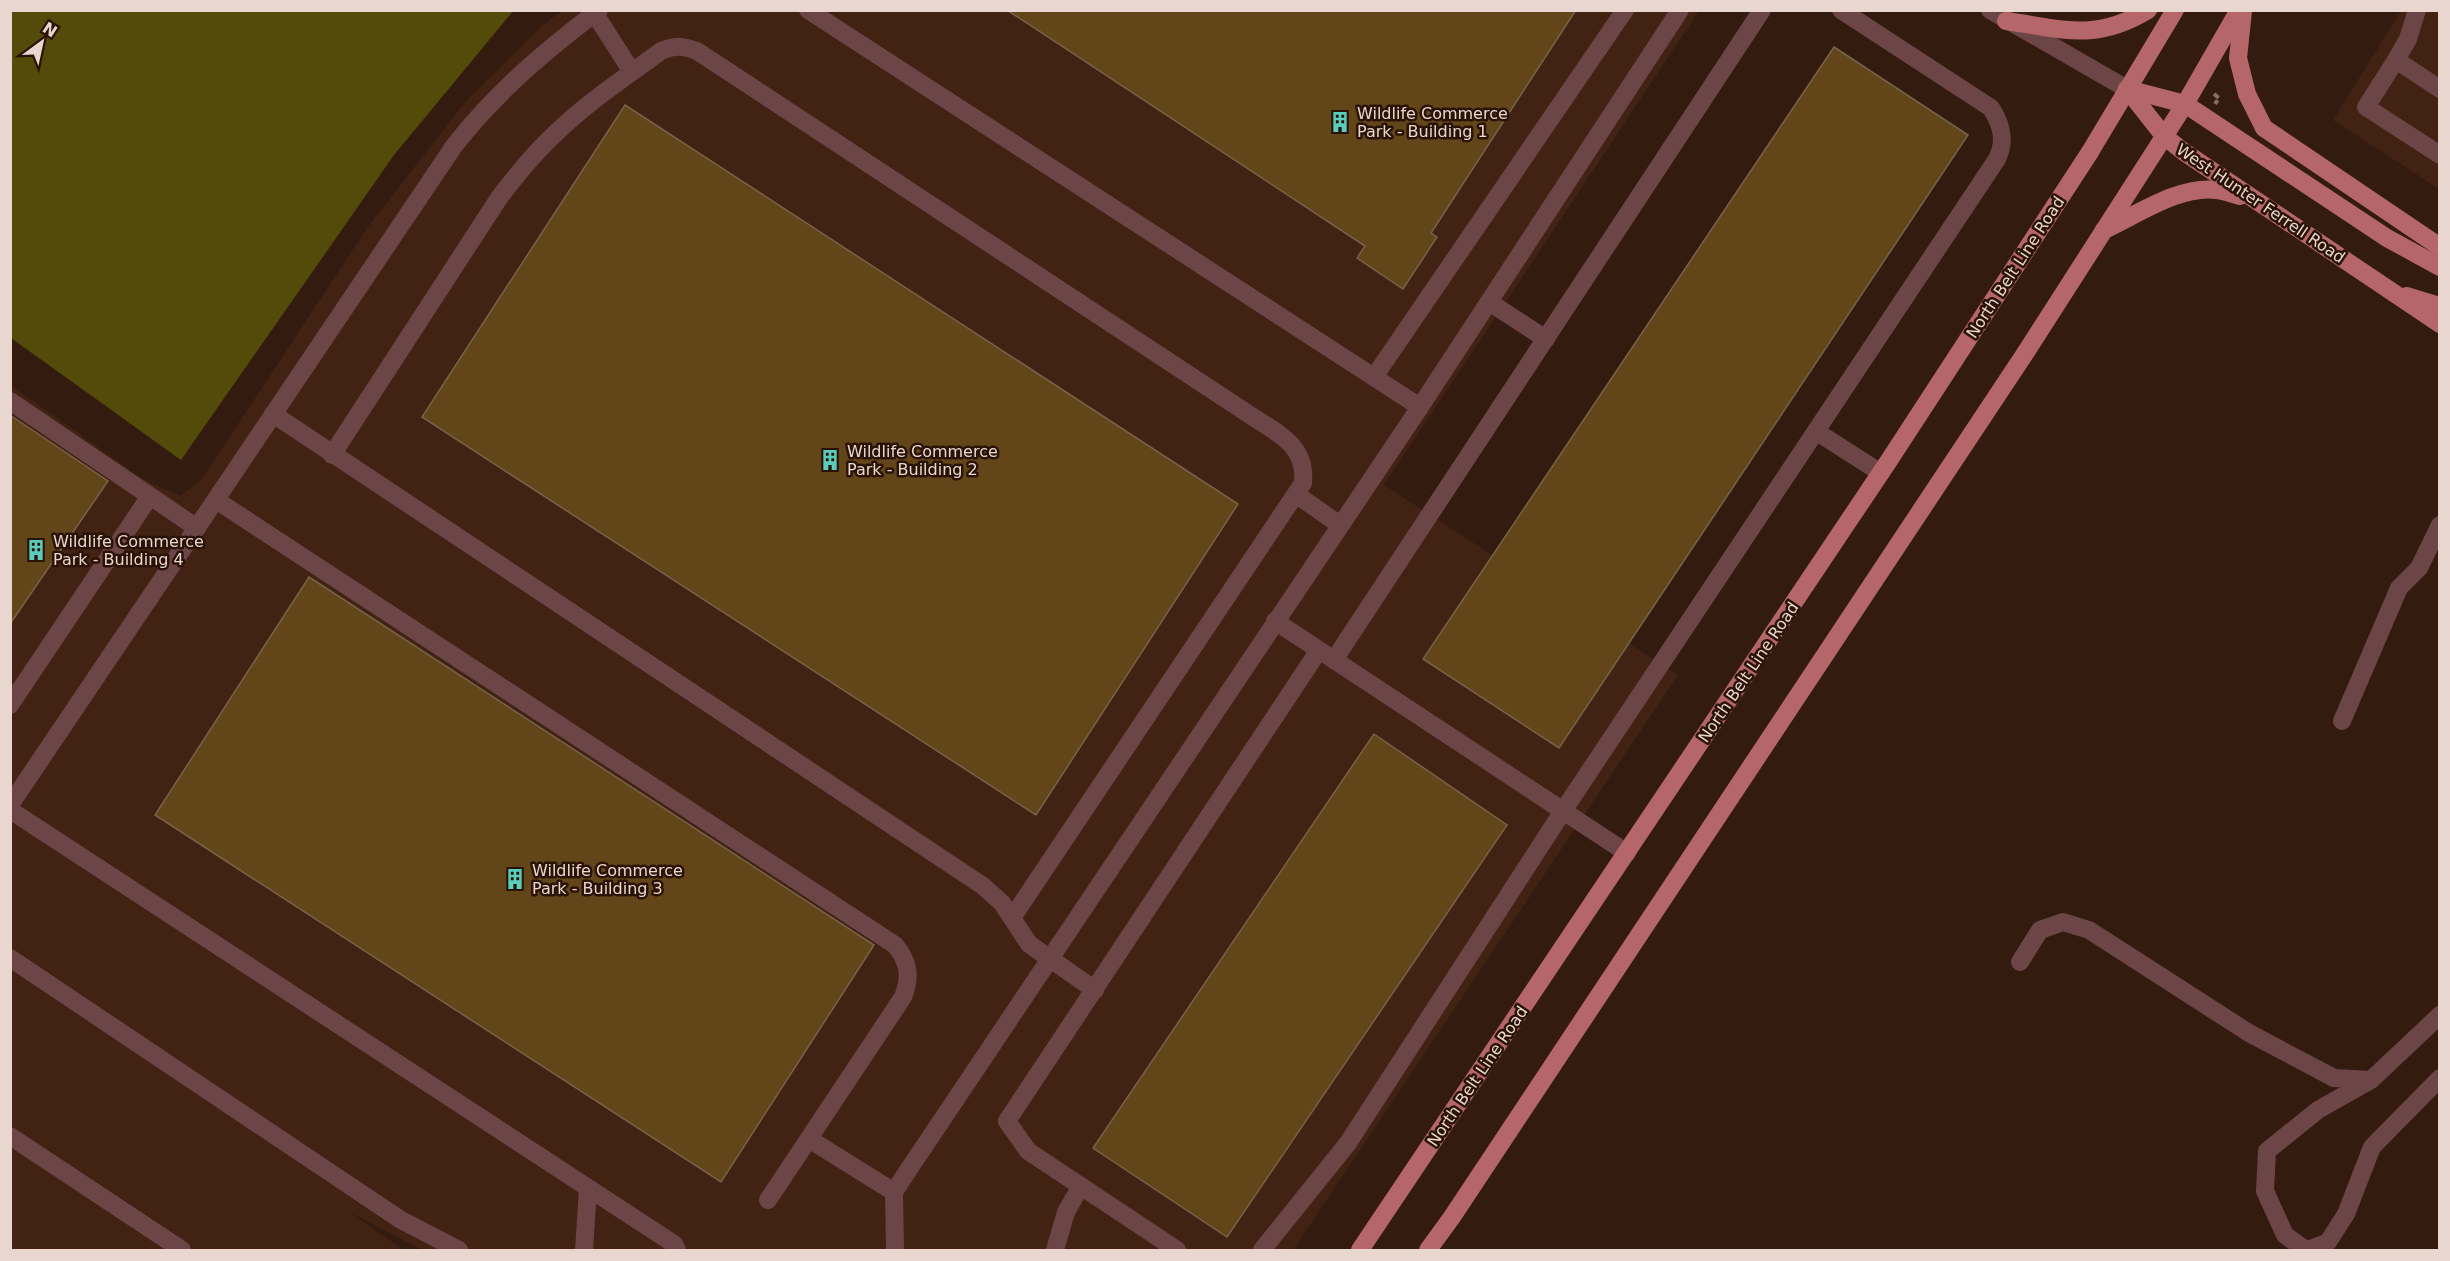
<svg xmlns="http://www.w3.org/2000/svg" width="2450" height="1261" viewBox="0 0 2450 1261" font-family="'DejaVu Sans',sans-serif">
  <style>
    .built { fill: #412213 }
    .green { fill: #544a0a }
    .building { fill: #63451a; stroke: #77634a; stroke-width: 1.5 }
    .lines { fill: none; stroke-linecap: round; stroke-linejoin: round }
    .path { stroke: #846e65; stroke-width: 4; stroke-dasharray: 6 3; stroke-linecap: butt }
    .minor { stroke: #6c4546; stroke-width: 18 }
    .major { stroke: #b46669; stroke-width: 18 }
    .labels { text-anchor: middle; stroke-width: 5; stroke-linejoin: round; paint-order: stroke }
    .poi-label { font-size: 16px; fill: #e8d6cf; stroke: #2a1207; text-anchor: start }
    .street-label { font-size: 16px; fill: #e8d6cf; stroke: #2a1207 }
  </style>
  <rect width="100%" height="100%" fill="#341b10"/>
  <!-- built -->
  <g class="built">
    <polygon points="562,11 1699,11 1384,485 1678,675 1293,1250 423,1250 349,1212 404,1250 11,1250 10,385 143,479 180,496 202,479 367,228 466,101 544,24"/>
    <polygon points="2401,11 2439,11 2439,189 2333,120"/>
  </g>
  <!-- green -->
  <polygon class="green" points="11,10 513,10 513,11 394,155 181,460 11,338"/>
  <!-- building -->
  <g class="building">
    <polygon points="1007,10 1576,10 1431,233 1437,237 1403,289 1357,258 1365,246"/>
    <polygon points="1834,47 1968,135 1559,748 1423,659"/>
    <polygon points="625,105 1238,504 1036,815 422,417"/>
    <polygon points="10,415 108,481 10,624"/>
    <polygon points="309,577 874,945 721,1182 155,815"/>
    <polygon points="1374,734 1507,825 1227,1237 1093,1148"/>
  </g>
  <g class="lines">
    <!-- path -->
    <polyline class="path" points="2214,94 2219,98 2215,104"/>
    <!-- minor -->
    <g class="minor">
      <polyline points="808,10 1420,407"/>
      <polyline points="1990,10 2127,89"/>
      <polyline points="2417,10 2408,39 2396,60 2440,89"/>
      <polyline points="595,14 632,72"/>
      <polyline points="2396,60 2366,107 2440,155"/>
      <polyline points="1489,302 1546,339"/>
      <polyline points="1374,377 1625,10"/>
      <polyline points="10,401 150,496"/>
      <polyline points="273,414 983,886 1002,903 1029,944 1095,990"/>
      <polyline points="1817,432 1881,473"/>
      <path d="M 332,455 L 499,198 C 517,174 536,151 558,131 C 589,101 626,77 661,51 C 676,45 683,46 697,51 L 1247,413 C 1275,432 1307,444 1303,483 L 1012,918"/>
      <polyline points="1297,495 1340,525"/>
      <path d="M 216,500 L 895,945 C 909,962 911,977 903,997 L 768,1200"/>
      <polyline points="1275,621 1627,853"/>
      <polyline points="1334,660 1762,10"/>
      <polyline points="10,705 150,496 197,528"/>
      <polyline points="2342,721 2399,588 2419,568 2440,525"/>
      <path d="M 10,805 L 454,146 C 496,92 545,51 599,10"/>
      <polyline points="10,810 674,1244 677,1250"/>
      <polyline points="10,958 401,1220 459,1250"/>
      <polyline points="2020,962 2040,930 2063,922 2089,930 2249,1033 2334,1078 2371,1080 2440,1015"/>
      <polyline points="10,1136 182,1250"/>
      <polyline points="809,1139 894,1192"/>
      <polyline points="584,1250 588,1188"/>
      <polyline points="895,1250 894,1192 907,1172 1420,407 1680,10"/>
      <polyline points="1055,1250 1066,1212 1081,1186"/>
      <polyline points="1177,1250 1028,1151 1007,1121 1319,650"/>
      <path d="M 1262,1250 L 1348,1143 L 1563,811 L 1997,159 C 2006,141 2002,125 1991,108 L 1841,10"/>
      <polyline points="2306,1250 2285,1235 2265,1191 2267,1151 2318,1110 2371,1080"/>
      <polyline points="2308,1250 2328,1242 2346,1214 2372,1147 2440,1078"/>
    </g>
    <!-- major -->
    <g class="major">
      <polyline points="2243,11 2238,58 2247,94 2264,128 2440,247"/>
      <path d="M 2006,21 C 2064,29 2095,42 2148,10"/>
      <polyline points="2127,89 2164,136 2184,152 2440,324"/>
      <polyline points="2127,89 2185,104 2387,238 2440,267"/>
      <path d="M 2104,230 C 2137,215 2179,185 2217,190 C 2225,191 2233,194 2240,196"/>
      <polyline points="2407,296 2440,306"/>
      <polyline points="1360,1250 1888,462 2090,152 2175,10"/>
      <polyline points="1428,1250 1452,1217 2026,352 2185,104 2239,10"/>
    </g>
  </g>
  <!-- icons -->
  <defs>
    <symbol id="building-bare" viewBox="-9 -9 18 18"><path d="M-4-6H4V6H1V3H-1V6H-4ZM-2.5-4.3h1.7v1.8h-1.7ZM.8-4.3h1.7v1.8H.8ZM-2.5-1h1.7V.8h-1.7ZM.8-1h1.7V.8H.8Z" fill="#5acebd" stroke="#2a1207" stroke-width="2.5" paint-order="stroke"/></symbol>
  </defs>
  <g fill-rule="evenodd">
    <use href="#building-bare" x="1325" y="107" width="30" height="30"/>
    <use href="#building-bare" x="815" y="445" width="30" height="30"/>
    <use href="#building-bare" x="21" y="535" width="30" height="30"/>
    <use href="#building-bare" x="500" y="864" width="30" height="30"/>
  </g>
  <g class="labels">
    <!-- poi labels -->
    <g class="poi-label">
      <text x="1357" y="119">Wildlife Commerce<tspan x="1357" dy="18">Park - Building 1</tspan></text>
      <text x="847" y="457">Wildlife Commerce<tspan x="847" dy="18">Park - Building 2</tspan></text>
      <text x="53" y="547">Wildlife Commerce<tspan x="53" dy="18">Park - Building 4</tspan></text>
      <text x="532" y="876">Wildlife Commerce<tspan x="532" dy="18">Park - Building 3</tspan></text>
    </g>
    <!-- street labels -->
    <g class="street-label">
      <text transform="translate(2261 203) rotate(34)" y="6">West Hunter Ferrell Road</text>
      <text transform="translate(2015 267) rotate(-57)" y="6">North Belt Line Road</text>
      <text transform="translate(1748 672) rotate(-56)" y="6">North Belt Line Road</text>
      <text transform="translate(1477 1076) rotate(-56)" y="6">North Belt Line Road</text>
    </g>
  </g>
  <!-- border -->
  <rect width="2450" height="1261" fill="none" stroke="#e8d6cf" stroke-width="24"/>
  <!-- north arrow -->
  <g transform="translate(42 42) rotate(33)" stroke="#2a1207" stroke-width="4.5" paint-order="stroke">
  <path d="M0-4.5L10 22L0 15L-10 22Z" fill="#e8d6cf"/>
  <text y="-9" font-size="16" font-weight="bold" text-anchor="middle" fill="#e8d6cf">N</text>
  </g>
</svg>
